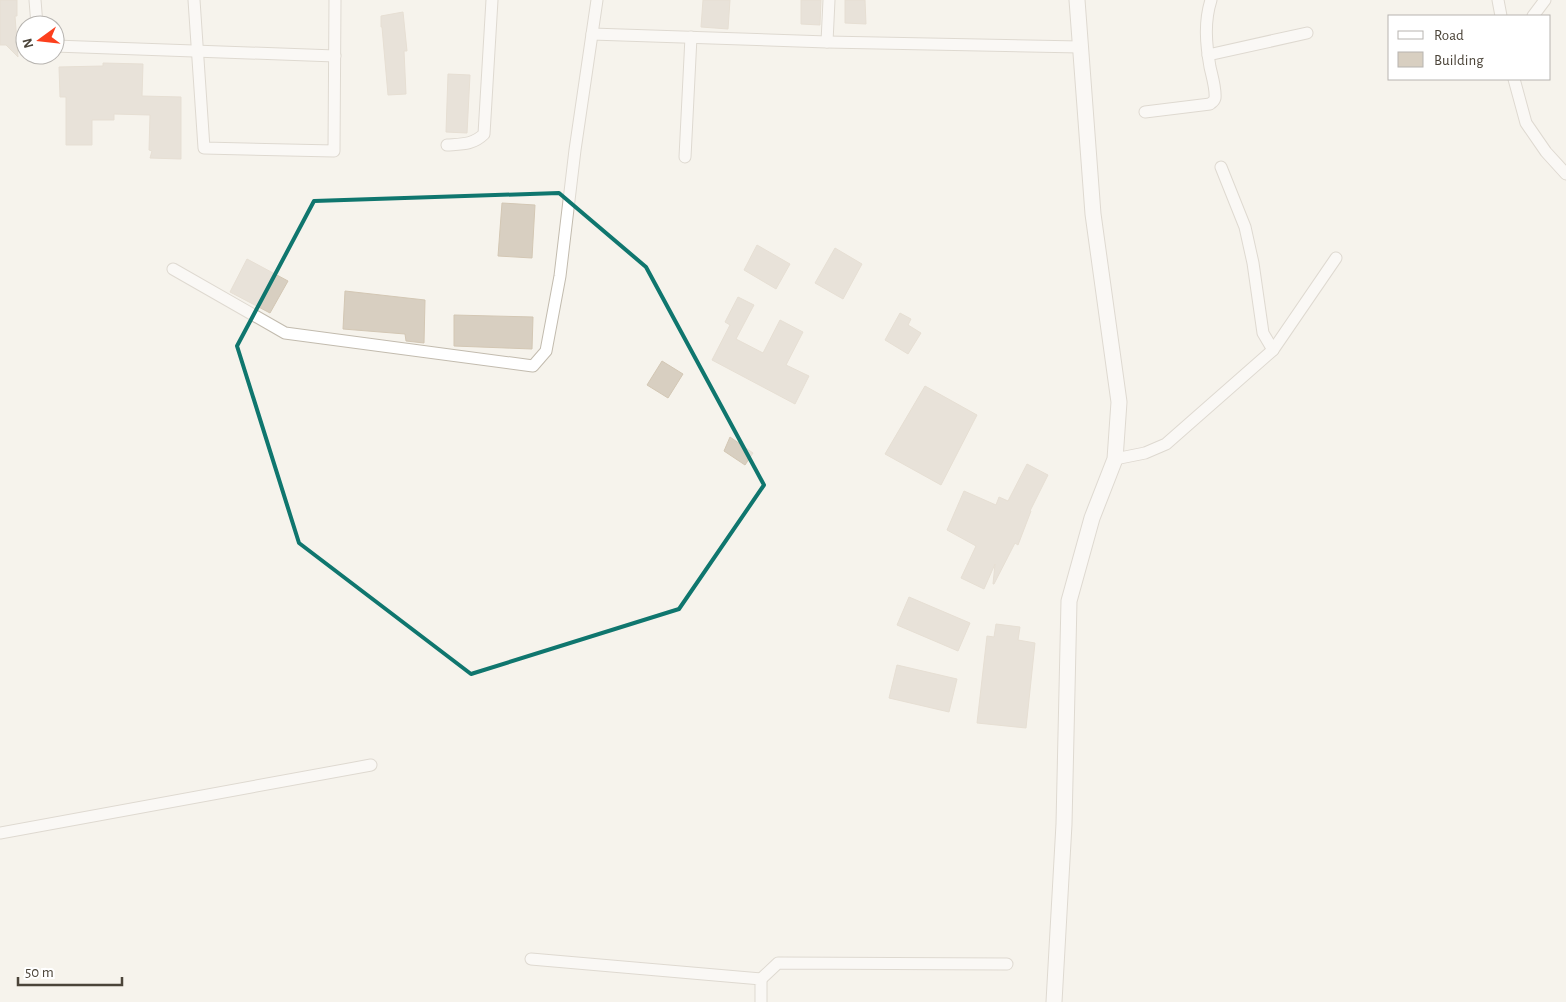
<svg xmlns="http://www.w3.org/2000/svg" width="1566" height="1002" viewBox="0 0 1566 1002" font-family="'Alegreya Sans',sans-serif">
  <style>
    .building { fill: #d8cfc1; stroke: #d3c7b4 }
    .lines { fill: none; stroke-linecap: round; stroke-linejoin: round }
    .minor-casing { stroke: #c2bbae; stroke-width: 13 }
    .tertiary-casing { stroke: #c2bbae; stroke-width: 17 }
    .minor { stroke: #fff; stroke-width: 11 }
    .tertiary { stroke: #fff; stroke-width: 15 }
    .marked { fill: none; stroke: #0f766e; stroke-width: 4; stroke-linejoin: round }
  </style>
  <rect width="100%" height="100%" fill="#f6f3ec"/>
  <!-- building -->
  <g class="building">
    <polygon points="0,0 17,0 17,16 15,16 18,57 6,45 0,45"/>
    <polygon points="703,0 730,0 728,29 701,27"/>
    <polygon points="801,0 821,0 820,25 801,24"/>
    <polygon points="845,0 865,0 866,24 845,23"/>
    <polygon points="403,12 407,51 404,51 406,94 388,95 382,27 381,27 381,16"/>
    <polygon points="103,63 143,64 142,96 181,97 181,159 150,158 152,151 149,150 150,115 114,114 114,120 92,120 92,145 66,145 66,97 60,97 59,67 103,66"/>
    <polygon points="448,74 470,75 467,133 446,132"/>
    <polygon points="502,203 535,205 532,258 498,256"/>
    <polygon points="757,245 790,264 776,289 744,270"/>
    <polygon points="835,248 862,264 843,299 815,283"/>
    <polygon points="247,259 288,281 270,313 230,292"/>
    <polygon points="345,291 425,300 424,343 406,341 405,334 343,329"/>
    <polygon points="738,297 754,305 736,339 763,353 780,320 803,332 786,365 809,376 795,404 712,360 730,325 725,322"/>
    <polygon points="900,313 911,319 908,325 921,333 908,354 885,340"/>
    <polygon points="454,315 533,317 532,349 454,346"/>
    <polygon points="662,361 683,374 668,398 647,385"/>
    <polygon points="925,386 977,415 941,485 885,454"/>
    <polygon points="730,437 753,453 745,465 724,451"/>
    <polygon points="1027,464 1048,475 1030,511 1031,511 1018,545 1015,543 994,584 993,584 995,564 984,589 961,578 976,546 947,530 964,491 996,505 999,497 1008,501"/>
    <polygon points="909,597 970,623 958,651 897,625"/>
    <polygon points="996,624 1020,627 1018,640 1035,643 1026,728 977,723 987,636 994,637"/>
    <polygon points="897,665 957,679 949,712 889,698"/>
  </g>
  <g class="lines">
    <defs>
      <g id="minor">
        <polyline points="35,0 37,25"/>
        <polyline points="194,0 204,148 334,151 335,0"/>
        <polyline points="1498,0 1501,16"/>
        <polyline points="1533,16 1545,0"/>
        <polyline points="592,34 827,42 1080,47"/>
        <polyline points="827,42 829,0"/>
        <polyline points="55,46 335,56"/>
        <polyline points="1208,55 1307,33"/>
        <polyline points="1514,79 1526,123 1546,152 1566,174"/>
        <path d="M 1145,112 L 1210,104 C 1212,102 1214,102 1215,98 C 1216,89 1212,76 1210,67 C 1206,44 1204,22 1211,0"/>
        <path d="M 447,145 C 461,144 473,145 484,134 L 492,0"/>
        <polyline points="685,157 691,37"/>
        <polyline points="1221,167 1245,227 1253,263 1263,333 1273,350"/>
        <polyline points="173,269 285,333 533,366 546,351 560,276 575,150 597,0"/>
        <polyline points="1115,459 1145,453 1166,444 1273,350 1336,258"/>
        <polyline points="0,833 371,765"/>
        <polyline points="531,959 761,979 761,1002"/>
        <polyline points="761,979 778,963 1007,964"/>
      </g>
      <polyline id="tertiary" points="1054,1002 1064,824 1069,601 1092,518 1115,459 1119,402 1093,214 1077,0"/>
    </defs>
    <!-- minor casing -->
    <use href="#minor" class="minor-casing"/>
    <!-- tertiary casing -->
    <use href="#tertiary" class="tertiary-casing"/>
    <!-- minor -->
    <use href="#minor" class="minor"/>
    <!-- tertiary -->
    <use href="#tertiary" class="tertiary"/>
  </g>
  <!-- marked area -->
  <path d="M0 0H1566V1002H0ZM 559,193 L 646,267 L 764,485 L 679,609 L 471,674 L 299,543 L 237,346 L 314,201 Z" fill="#f6f3ec" fill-opacity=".55" fill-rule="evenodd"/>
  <path class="marked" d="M 559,193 L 646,267 L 764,485 L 679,609 L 471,674 L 299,543 L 237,346 L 314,201 Z"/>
  <!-- legend -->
  <rect x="1388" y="15" width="162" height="65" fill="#ffffff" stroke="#b7b4b0"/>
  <rect x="1398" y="31" width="25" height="8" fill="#ffffff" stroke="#b7b4b0"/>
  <text x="1434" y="40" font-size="15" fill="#4b4439">Road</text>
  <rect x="1398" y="52" width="25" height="15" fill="#d8cfc1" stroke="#b7b4b0"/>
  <text x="1434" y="65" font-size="15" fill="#4b4439">Building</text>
  <!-- north arrow -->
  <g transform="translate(40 40) rotate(255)"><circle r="24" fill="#ffffff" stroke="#b7b4b0"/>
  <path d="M0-4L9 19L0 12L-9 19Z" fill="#fc3f1d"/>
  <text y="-8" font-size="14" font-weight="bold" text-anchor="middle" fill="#4b4439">N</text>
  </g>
  <!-- scale -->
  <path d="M18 977v8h104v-8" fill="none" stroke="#4b4439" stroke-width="2.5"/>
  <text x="25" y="977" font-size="15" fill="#4b4439" stroke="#ffffff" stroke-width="4" paint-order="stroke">50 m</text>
</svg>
